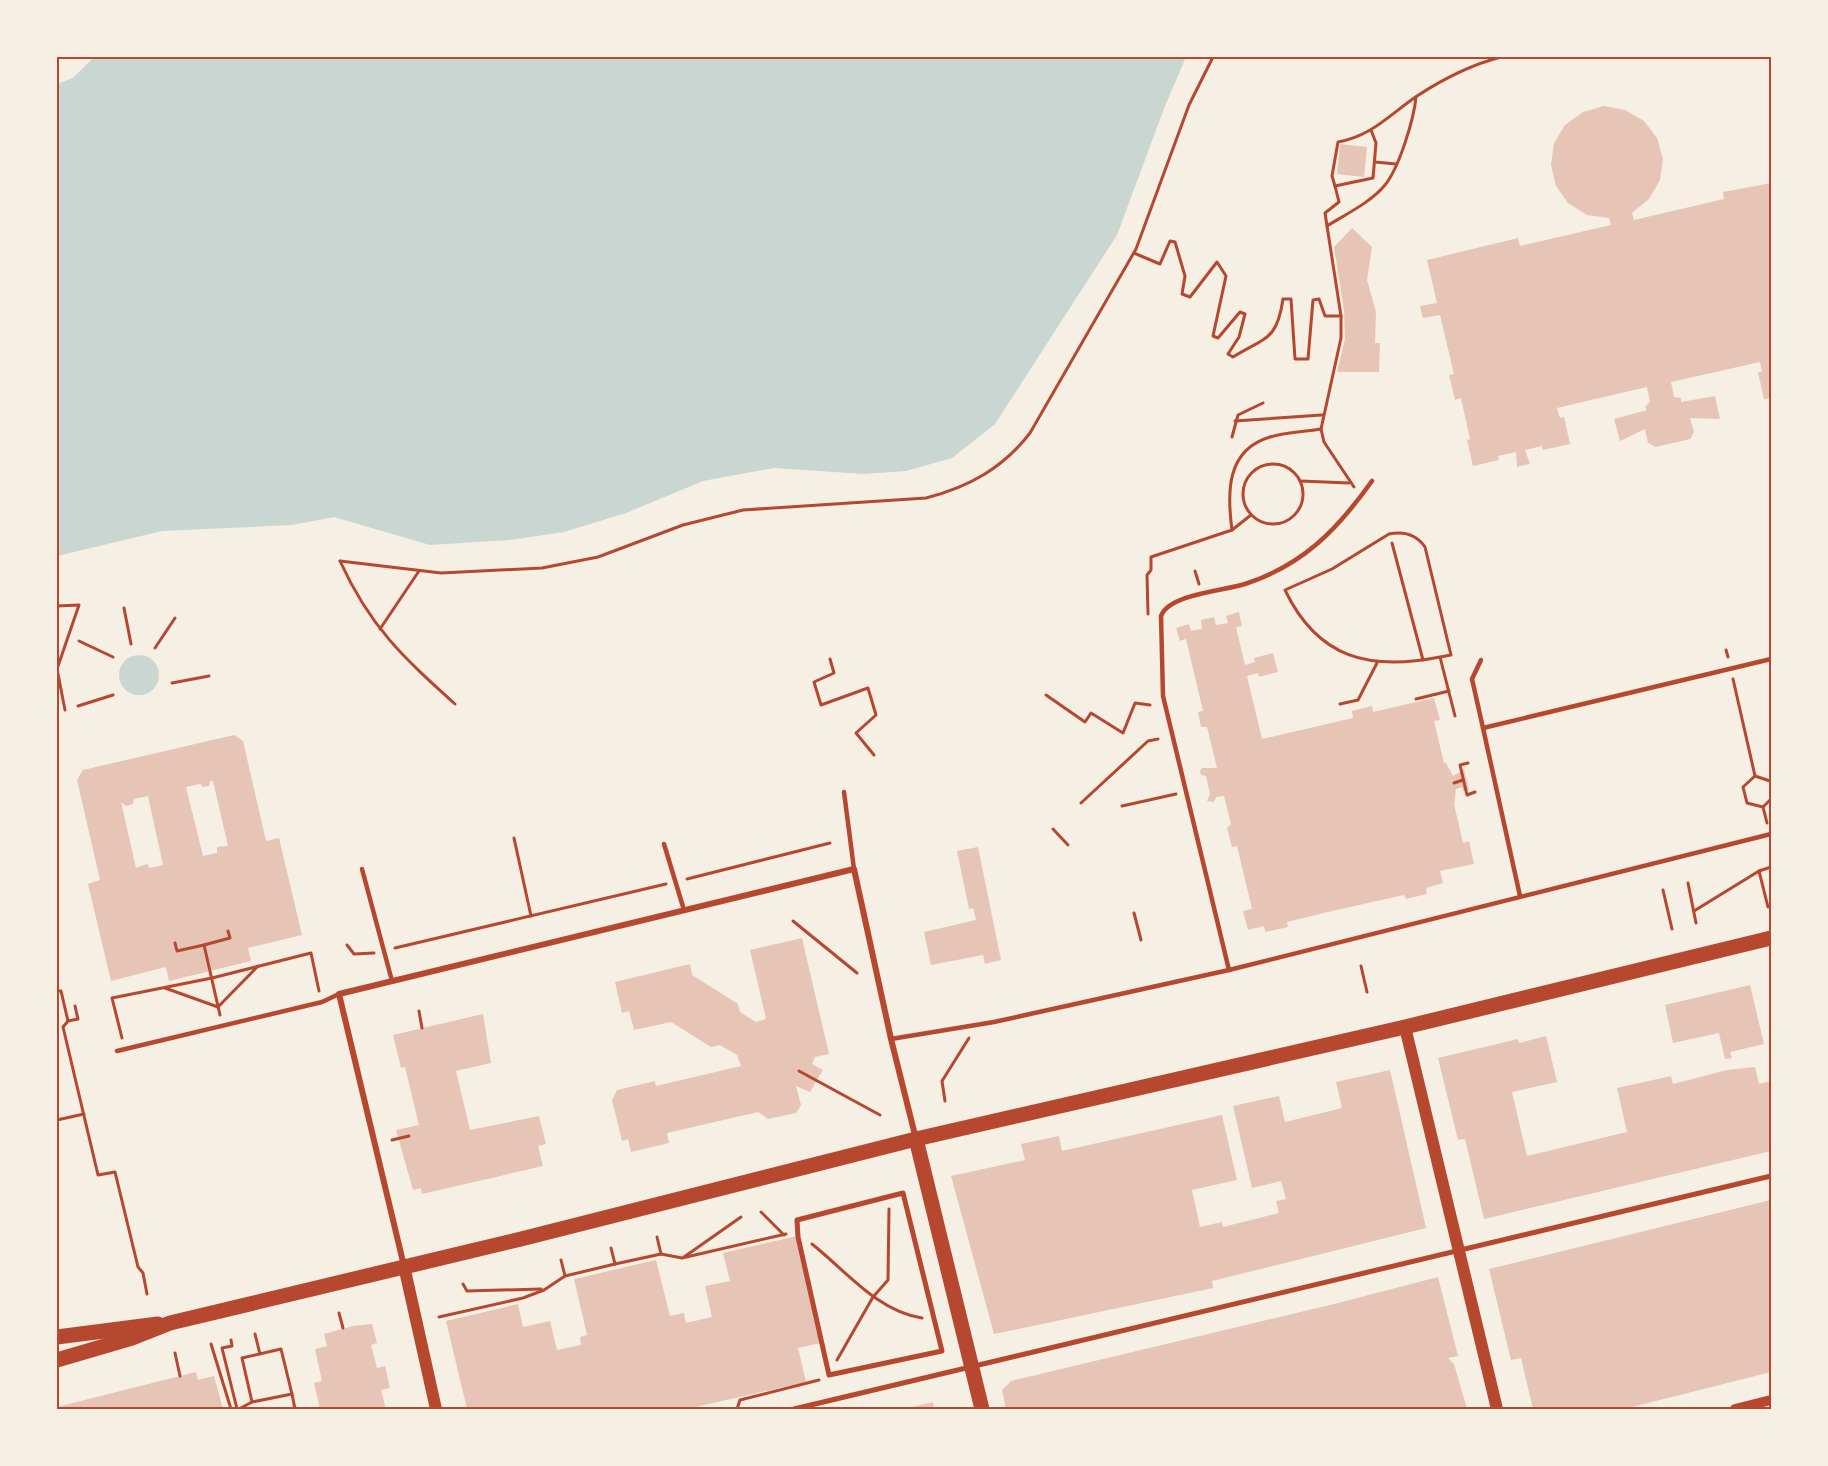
<svg xmlns="http://www.w3.org/2000/svg" width="1828" height="1466" viewBox="0 0 1828 1466" font-family="Poppins,sans-serif">
  <style>
    .water { fill: #c9d6d2 }
    .building { fill: #e6c5b7; fill-rule: evenodd }
    .lines { fill: none; stroke-linecap: round; stroke-linejoin: round }
    .path { stroke: #b5482f; stroke-width: 3 }
    .service { stroke: #b5482f; stroke-width: 4.5 }
    .pedestrian { stroke: #b5482f; stroke-width: 5 }
    .minor { stroke: #b5482f; stroke-width: 6 }
    .tertiary { stroke: #b5482f; stroke-width: 10 }
    .secondary { stroke: #b5482f; stroke-width: 12 }
    .primary { stroke: #b5482f; stroke-width: 15 }
    .neatline { fill: none; stroke: #b5482f; stroke-width: 2 }
  </style>
  <rect width="100%" height="100%" fill="#f6efe4"/>
  <!-- water -->
  <g class="water">
    <polygon points="94,57 203,59 1186,57 1165,106 1117,235 995,424 952,458 906,471 864,474 774,468 703,481 626,513 564,532 510,540 430,545 334,517 292,525 162,531 57,556 57,84 73,78"/>
    <circle cx="139" cy="675" r="20"/>
  </g>
  <!-- building -->
  <g class="building">
    <polygon points="1604,106 1625,110 1644,121 1657,138 1663,159 1660,180 1649,199 1632,213 1634,220 1724,199 1723,192 1771,183 1771,398 1764,399 1758,372 1762,372 1760,362 1671,382 1674,397 1681,398 1681,402 1715,396 1720,419 1690,418 1694,432 1690,439 1656,447 1648,443 1645,429 1620,441 1614,419 1647,410 1645,407 1650,402 1647,387 1557,408 1560,418 1564,417 1570,444 1543,450 1542,446 1525,450 1530,464 1520,466 1517,467 1516,452 1498,456 1499,460 1473,466 1467,440 1470,439 1461,398 1455,400 1449,375 1454,374 1440,315 1423,318 1422,315 1420,306 1437,303 1427,260 1518,238 1520,246 1611,225 1609,218 1587,215 1568,203 1556,186 1551,165 1554,143 1565,125 1583,112"/>
    <polygon points="1340,144 1367,147 1364,177 1337,174"/>
    <polygon points="1352,228 1372,247 1367,280 1376,312 1375,343 1380,343 1379,372 1337,372 1345,339 1344,310 1334,247"/>
    <polygon points="1239,612 1242,626 1236,627 1245,665 1255,662 1254,658 1273,653 1278,672 1259,677 1258,673 1247,676 1262,739 1353,718 1352,711 1372,706 1373,712 1434,698 1440,720 1434,721 1444,763 1446,763 1453,776 1464,769 1469,790 1463,791 1462,787 1456,789 1454,804 1463,843 1469,841 1474,864 1440,871 1443,883 1426,888 1427,894 1406,899 1404,895 1332,911 1287,922 1288,927 1265,932 1264,926 1248,930 1243,911 1252,909 1237,846 1232,847 1227,828 1231,824 1224,796 1216,797 1214,802 1207,801 1210,794 1206,776 1201,775 1200,771 1202,768 1217,768 1207,727 1201,727 1198,712 1203,711 1186,639 1180,641 1176,628 1189,624 1191,631 1202,629 1201,620 1214,617 1216,625 1228,623 1226,616"/>
    <path d="M 234,735 L 243,741 L 266,841 L 279,838 L 302,935 L 248,948 L 251,961 L 169,981 L 166,967 L 111,981 L 88,884 L 100,880 L 77,780 L 83,770 ZM 210,781 L 213,781 L 228,846 L 217,847 L 217,853 L 203,856 L 186,787 L 200,784 L 203,787 L 209,786 ZM 148,796 L 163,865 L 150,868 L 147,864 L 136,868 L 121,802 L 126,806 L 133,804 L 134,799 Z"/>
    <polygon points="978,847 1001,960 985,964 983,955 931,965 924,932 976,920 973,908 969,909 957,851"/>
    <polygon points="802,938 829,1054 815,1057 812,1064 823,1070 810,1092 796,1086 801,1105 796,1113 768,1119 758,1112 667,1133 669,1143 631,1152 628,1139 622,1141 612,1100 617,1090 655,1081 656,1086 741,1066 737,1055 720,1045 711,1047 671,1022 634,1030 629,1011 622,1013 615,982 690,964 692,975 738,1004 740,1012 756,1022 766,1019 750,950"/>
    <polygon points="1750,985 1764,1044 1730,1052 1732,1058 1725,1059 1719,1033 1673,1043 1665,1005"/>
    <polygon points="483,1014 491,1063 456,1071 470,1130 539,1116 546,1144 538,1146 543,1166 422,1194 421,1188 413,1190 396,1130 419,1125 405,1067 401,1068 393,1035"/>
    <polygon points="1546,1036 1557,1082 1512,1092 1527,1156 1627,1132 1617,1088 1671,1076 1673,1084 1727,1070 1755,1067 1759,1084 1771,1081 1771,1151 1484,1219 1465,1139 1458,1140 1438,1058 1518,1039 1519,1043"/>
    <polygon points="1390,1070 1426,1228 1212,1281 1213,1288 994,1334 951,1176 1025,1160 1021,1144 1059,1136 1062,1151 1222,1115 1237,1180 1192,1190 1200,1227 1222,1222 1223,1227 1279,1213 1276,1201 1286,1199 1281,1181 1252,1188 1233,1106 1279,1096 1285,1122 1342,1108 1336,1082"/>
    <polygon points="1771,1200 1771,1372 1624,1409 1533,1409 1521,1358 1511,1360 1489,1269"/>
    <polygon points="797,1236 821,1343 798,1348 806,1382 687,1409 467,1409 446,1321 518,1304 523,1327 550,1321 557,1350 581,1345 580,1337 587,1335 574,1279 656,1260 670,1316 684,1313 686,1323 712,1317 705,1286 730,1281 723,1253"/>
    <polygon points="1438,1277 1458,1356 1448,1358 1454,1364 1467,1409 1006,1409 1002,1390 1011,1381 1334,1304"/>
    <polygon points="372,1324 377,1343 371,1345 377,1368 385,1366 390,1388 381,1390 386,1409 320,1409 314,1383 322,1381 315,1349 327,1346 324,1334 353,1326"/>
    <polygon points="196,1372 198,1380 214,1376 223,1409 57,1409 57,1407"/>
    <polygon points="933,1402 934,1409 908,1409 908,1408"/>
  </g>
  <g class="lines">
    <!-- path -->
    <g class="path">
      <path d="M 1371,130 L 1376,143 L 1373,178 L 1335,186 L 1332,176 L 1338,142 C 1372,136 1389,115 1417,96 C 1443,79 1470,65 1501,57"/>
      <polyline points="1375,162 1396,164"/>
      <polyline points="1335,186 1339,202 1325,213 1341,316 1341,338 1321,429 1324,442 1354,487"/>
      <path d="M 1327,226 C 1346,214 1370,203 1385,185 C 1399,168 1414,119 1416,97"/>
      <path d="M 1134,253 L 1160,264 L 1170,241 L 1175,242 L 1185,276 L 1182,294 L 1190,297 L 1217,262 L 1226,276 L 1213,336 L 1218,338 L 1240,312 L 1245,314 L 1239,337 L 1228,354 L 1233,357 C 1265,337 1277,341 1283,299 L 1291,299 L 1295,359 L 1308,359 L 1313,300 L 1319,299 L 1325,316 L 1341,316"/>
      <polyline points="1235,421 1322,415"/>
      <polyline points="1232,437 1238,415 1263,403"/>
      <circle cx="1273" cy="494" r="30"/>
      <polyline points="1300,481 1349,483"/>
      <path d="M 1232,530 C 1227,493 1226,450 1270,437 C 1286,432 1304,432 1321,429"/>
      <polyline points="1392,543 1423,660"/>
      <path d="M 340,561 L 441,573 L 542,568 L 598,557 L 683,525 L 743,510 L 926,498 C 969,487 1003,468 1030,433 L 1136,249 L 1189,105 L 1213,57"/>
      <path d="M 340,561 C 370,627 403,657 455,704"/>
      <polyline points="1195,571 1199,584"/>
      <polyline points="57,606 79,605 57,669 65,710"/>
      <polyline points="124,608 131,644"/>
      <polyline points="1148,614 1147,575 1151,570 1151,557 1232,530 1251,515"/>
      <polyline points="380,629 419,571"/>
      <polyline points="79,641 113,657"/>
      <polyline points="155,648 175,618"/>
      <polyline points="1726,650 1728,657"/>
      <path d="M 1440,657 L 1451,655 L 1425,547 C 1416,534 1404,531 1389,534 L 1332,569 L 1285,590 C 1318,659 1370,671 1440,657 L 1455,716"/>
      <polyline points="830,659 834,673 814,682 821,705 868,688 876,715 856,733 874,755"/>
      <polyline points="1733,679 1755,776"/>
      <polyline points="172,683 209,676"/>
      <polyline points="1046,695 1085,722 1091,713 1123,733 1135,703 1150,705"/>
      <polyline points="1416,699 1449,691"/>
      <polyline points="1340,704 1358,700 1377,663"/>
      <polyline points="78,706 113,695"/>
      <polyline points="1468,763 1460,765 1466,791 1467,795 1475,792"/>
      <polyline points="1755,776 1743,787 1747,803 1763,807 1771,799"/>
      <polyline points="1755,776 1770,781 1771,785"/>
      <polyline points="1454,783 1463,780"/>
      <polyline points="1081,803 1148,741 1158,739"/>
      <polyline points="1122,806 1176,794"/>
      <polyline points="1763,807 1767,823"/>
      <polyline points="1053,829 1068,845"/>
      <polyline points="514,838 531,916"/>
      <polyline points="1759,871 1768,907"/>
      <polyline points="687,879 830,843"/>
      <polyline points="1688,883 1696,923"/>
      <polyline points="1663,890 1672,929"/>
      <polyline points="1694,911 1759,871 1771,867"/>
      <polyline points="1134,913 1141,940"/>
      <polyline points="793,921 857,973"/>
      <polyline points="175,943 177,951 204,945"/>
      <polyline points="347,945 354,954 374,953"/>
      <polyline points="395,948 666,884"/>
      <polyline points="1361,966 1367,992"/>
      <polyline points="165,988 218,1007 258,966"/>
      <polyline points="57,991 61,991 68,1021"/>
      <polyline points="75,1006 78,1019 68,1021 63,1027 98,1175 115,1172 138,1267 143,1273 147,1294"/>
      <polyline points="419,1011 422,1028"/>
      <polyline points="220,1015 204,945 230,938 228,931"/>
      <polyline points="122,1038 112,998 212,978 311,953 319,991"/>
      <polyline points="799,1071 880,1115"/>
      <polyline points="945,1101 942,1081 969,1038"/>
      <polyline points="57,1120 84,1114"/>
      <polyline points="392,1140 409,1136"/>
      <polyline points="761,1212 784,1235"/>
      <polyline points="657,1237 661,1254"/>
      <path d="M 812,1244 C 845,1270 878,1312 922,1318"/>
      <polyline points="611,1248 615,1264"/>
      <polyline points="684,1257 741,1217"/>
      <polyline points="561,1260 565,1276"/>
      <polyline points="463,1284 467,1291 541,1289"/>
      <polyline points="339,1313 343,1328"/>
      <polyline points="439,1317 523,1298 544,1290 565,1276 615,1264 661,1254 682,1258 786,1234"/>
      <polyline points="255,1334 260,1354"/>
      <polyline points="231,1340 232,1346 222,1348 237,1409"/>
      <polyline points="211,1344 231,1409"/>
      <polygon points="281,1349 292,1394 252,1402 242,1358"/>
      <polyline points="175,1353 180,1376"/>
      <polyline points="837,1360 873,1297 888,1280 889,1209"/>
      <polyline points="292,1394 295,1409"/>
      <polyline points="239,1409 252,1402"/>
      <polyline points="313,1409 314,1409"/>
      <polyline points="737,1409 740,1400 819,1380"/>
    </g>
    <!-- service -->
    <g class="service">
      <polyline points="1481,660 1472,679 1483,728"/>
      <polyline points="844,792 854,869"/>
      <polyline points="664,844 684,910"/>
      <polyline points="362,869 392,981"/>
      <polyline points="1520,896 1483,728 1771,659"/>
      <path d="M 1229,970 L 1163,696 L 1161,616 C 1169,594 1223,591 1245,584 C 1303,565 1337,530 1372,481"/>
      <polyline points="891,1039 994,1022 1229,970 1771,834"/>
      <polyline points="117,1051 322,1002 339,994"/>
    </g>
    <!-- pedestrian -->
    <g class="pedestrian">
      <polygon points="903,1193 942,1351 829,1375 798,1237 797,1220"/>
      <polyline points="794,1409 1771,1176"/>
    </g>
    <!-- minor -->
    <polyline class="minor" points="404,1266 339,994 854,869 891,1039 916,1139"/>
    <!-- tertiary -->
    <polyline class="tertiary" points="1735,1409 1771,1400"/>
    <!-- secondary -->
    <g class="secondary">
      <polyline points="1405,1027 1497,1409"/>
      <polyline points="404,1266 436,1409"/>
    </g>
    <!-- primary -->
    <g class="primary">
      <polyline points="916,1139 982,1409"/>
      <polyline points="57,1337 158,1324"/>
      <polyline points="57,1360 132,1338 170,1323 521,1239 916,1139 1405,1027 1771,938"/>
    </g>
  </g>
  <!-- border -->
  <rect width="1828" height="1466" fill="none" stroke="#f6efe4" stroke-width="117"/>
  <rect x="58" y="58" width="1712" height="1350" class="neatline"/>
</svg>
